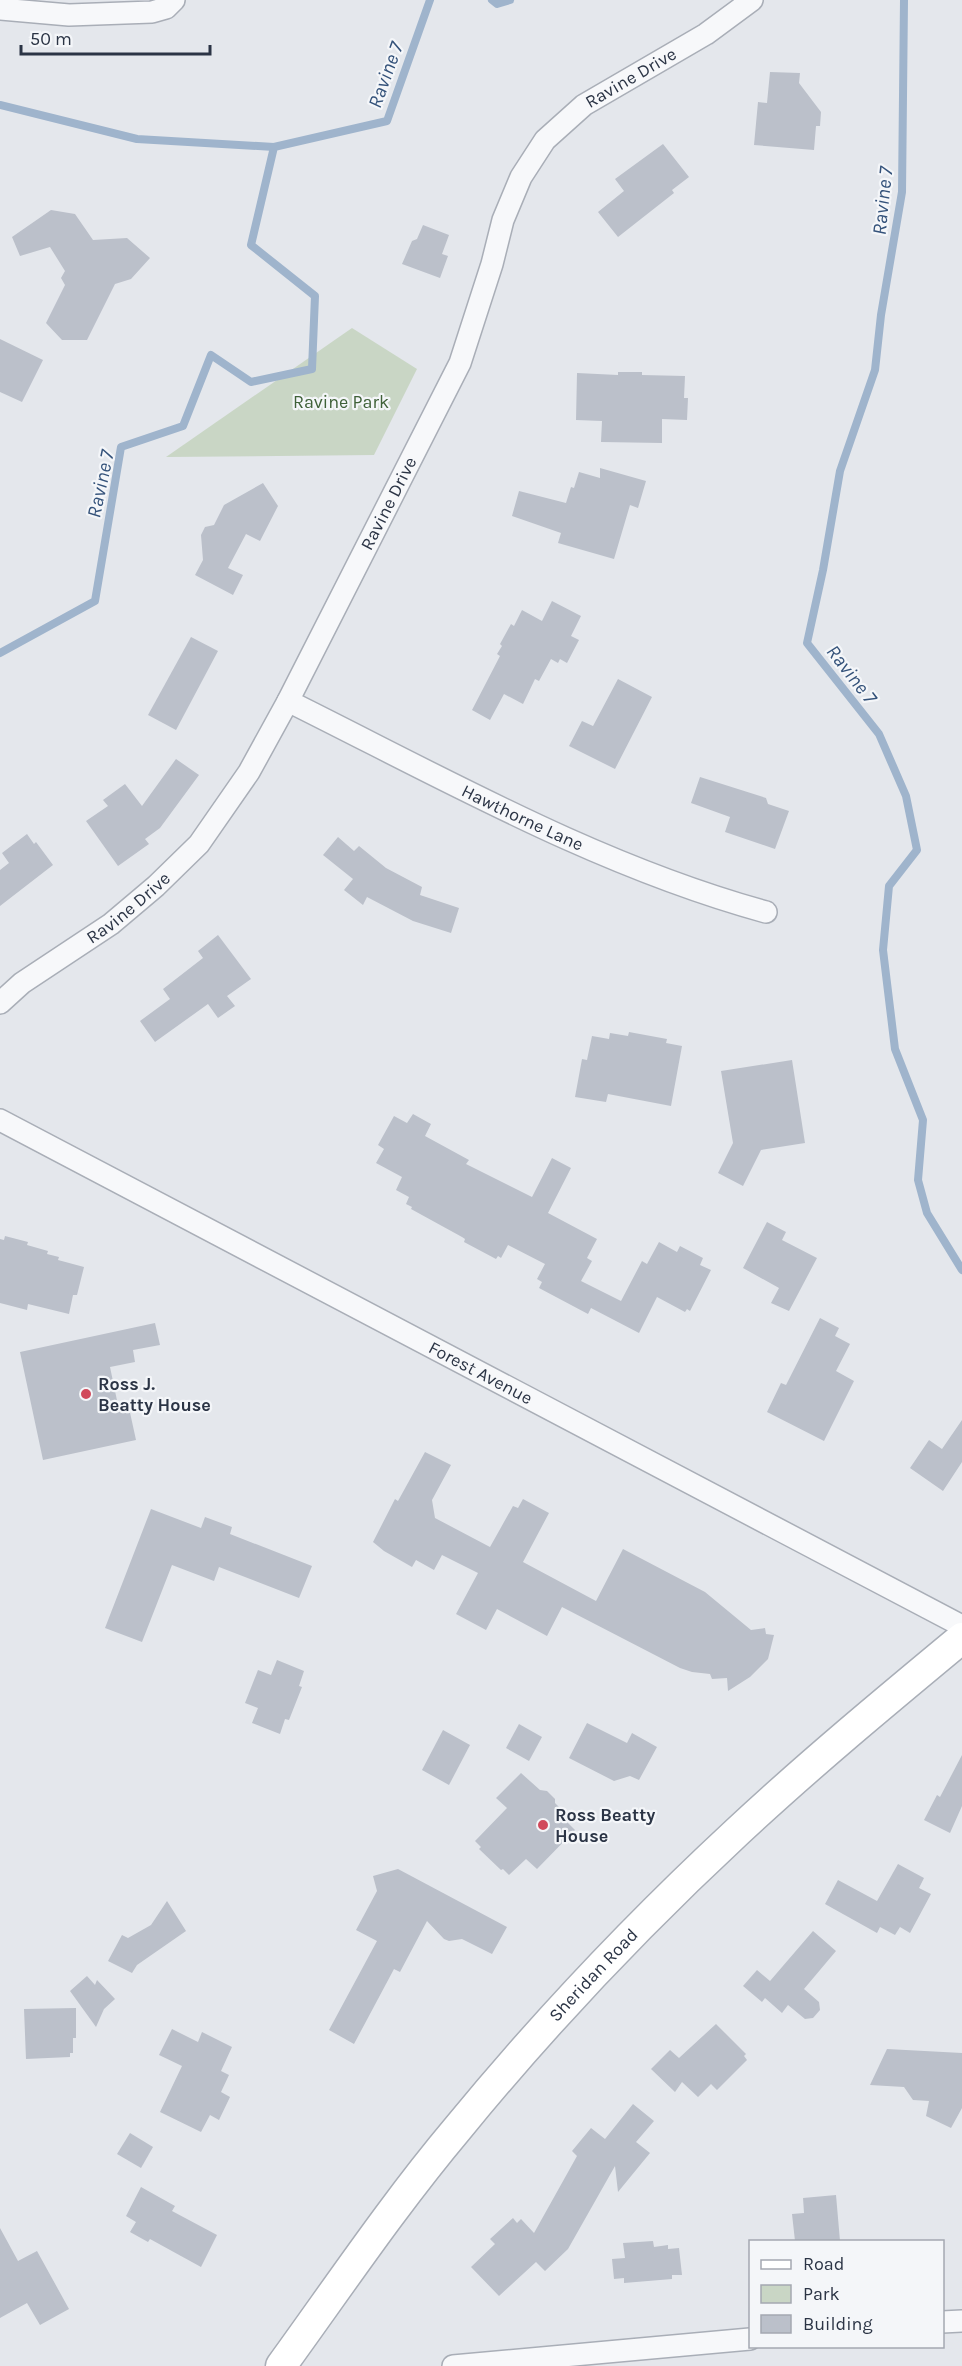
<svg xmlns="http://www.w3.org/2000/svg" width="962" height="2366" viewBox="0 0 962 2366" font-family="Karla,sans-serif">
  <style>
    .green { fill: #c9d6c5 }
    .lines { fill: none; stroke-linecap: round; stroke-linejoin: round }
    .stream { stroke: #9fb4cc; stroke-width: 8 }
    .building { fill: #bbc0ca }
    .street-casing { stroke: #a9aeb7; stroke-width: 24 }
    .secondary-casing { stroke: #a9aeb7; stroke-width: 33 }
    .street { stroke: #f7f8fa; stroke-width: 21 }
    .secondary { stroke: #fff; stroke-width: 30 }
    .poi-dot { fill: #d1495b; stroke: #f4f6f9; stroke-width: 2 }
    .labels { text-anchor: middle; stroke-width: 4.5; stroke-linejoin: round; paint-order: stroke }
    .street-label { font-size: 18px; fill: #2b3445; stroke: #f4f6f9 }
    .park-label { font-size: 18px; fill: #3f6138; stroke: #f4f6f9 }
    .poi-label { font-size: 18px; font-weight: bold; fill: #2b3445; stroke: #f4f6f9; text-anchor: start }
    .water-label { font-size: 20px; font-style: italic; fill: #34527a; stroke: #f4f6f9 }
  </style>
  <rect width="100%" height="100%" fill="#e4e7ec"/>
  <!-- green -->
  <polygon class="green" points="352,328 417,369 374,455 166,457"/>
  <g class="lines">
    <!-- stream -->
    <g class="stream">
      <polyline points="492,0 497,4 510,0"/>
      <polyline points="904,0 902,192 881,315 875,370 840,471 823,570 807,643 879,734 906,796 917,850 889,886 883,950 895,1049 923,1120 918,1180 927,1213 962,1270"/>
      <polyline points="0,105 137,139 274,147"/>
      <polyline points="0,653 95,601 121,447 183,426 211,355 251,382 312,369 315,296 251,245 274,147 387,121 430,0"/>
    </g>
  </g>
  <!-- building -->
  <g class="building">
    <polygon points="770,72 800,73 799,83 821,112 820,126 816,126 814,150 754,145 758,102 767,103"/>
    <polygon points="663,144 689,177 672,190 674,193 618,237 598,212 624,191 615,179"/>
    <polygon points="51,210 75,214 93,240 127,238 150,258 131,279 115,284 87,340 62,340 46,323 65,285 61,278 65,271 50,247 20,256 12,237"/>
    <polygon points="423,225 449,235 442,254 448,256 440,278 402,264 412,241 417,239"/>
    <polygon points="0,339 43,360 22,402 0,392"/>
    <polygon points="618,372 642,372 642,375 685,376 684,398 688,398 687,420 662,419 662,443 601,442 602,421 576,420 577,373 618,375"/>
    <polygon points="600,468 646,481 638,508 630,505 614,559 558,543 561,533 512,516 519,491 566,503 571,487 574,488 579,472 600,478"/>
    <polygon points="263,483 278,506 260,541 246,534 228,568 243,575 233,595 195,575 203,560 201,535 205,527 214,525 224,505"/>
    <polygon points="552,601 581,616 571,636 579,640 567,663 560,659 558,663 551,659 539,681 535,679 523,704 504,694 490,720 472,710 500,656 497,654 502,646 500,644 511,624 514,626 522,610 542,621"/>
    <polygon points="191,637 218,651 176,730 148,715"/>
    <polygon points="618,679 652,697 615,769 569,746 582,721 593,726"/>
    <polygon points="176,759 199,775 160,828 145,839 149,844 118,866 86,821 108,806 103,800 125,784 142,806"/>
    <polygon points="700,777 766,798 768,804 789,811 775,849 725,832 730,817 691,803"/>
    <polygon points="27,834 34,844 36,842 53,865 0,906 0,870 9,863 2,853"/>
    <polygon points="338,837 354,851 359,846 386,868 422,887 420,895 459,908 451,933 413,921 367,897 363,905 344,890 353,879 323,855"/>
    <polygon points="218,935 251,979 227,996 235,1006 218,1018 208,1004 155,1042 140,1021 170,999 163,989 203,958 198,951"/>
    <polygon points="629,1032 667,1039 666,1043 682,1046 671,1106 608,1094 606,1102 575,1097 582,1059 587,1060 592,1036 609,1039 610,1033 628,1036"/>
    <polygon points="792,1060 805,1143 761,1150 743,1186 718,1173 733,1143 721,1071"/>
    <polygon points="413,1114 431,1124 425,1136 469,1160 466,1164 532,1197 552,1158 571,1168 548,1213 597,1239 587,1258 592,1261 581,1281 621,1301 642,1261 647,1264 659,1242 677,1252 680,1246 703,1258 700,1265 711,1270 690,1311 687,1309 685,1312 657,1297 639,1333 591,1308 588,1314 539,1288 542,1282 537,1279 545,1264 508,1245 501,1258 498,1256 496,1259 464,1242 465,1239 462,1237 411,1209 412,1207 406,1204 409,1197 396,1190 402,1177 376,1163 384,1149 378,1145 394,1116 407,1123"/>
    <polygon points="767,1222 786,1232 782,1240 817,1258 789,1311 771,1303 779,1288 743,1268"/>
    <polygon points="5,1236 28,1242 27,1245 48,1251 47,1254 59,1257 58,1260 84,1267 77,1295 73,1295 69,1314 28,1304 27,1310 0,1303 0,1239 4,1240"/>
    <polygon points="820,1318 839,1328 835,1336 850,1344 836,1371 854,1381 824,1441 767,1412 781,1383 786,1385"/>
    <polygon points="155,1323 160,1345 133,1350 135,1362 110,1367 119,1410 129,1408 136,1440 43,1460 20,1352"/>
    <polygon points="962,1420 962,1462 943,1491 910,1468 929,1440 942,1449"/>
    <polygon points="425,1452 451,1465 432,1500 435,1518 490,1547 513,1506 518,1508 523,1499 549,1513 523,1562 596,1601 623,1549 705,1592 751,1630 765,1628 766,1634 774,1635 768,1659 750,1677 728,1691 727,1678 712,1679 710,1674 692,1672 680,1668 562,1607 547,1636 497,1609 486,1630 456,1614 478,1573 442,1555 434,1570 416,1560 412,1567 384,1551 373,1542 395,1499 398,1501"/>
    <polygon points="151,1509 201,1528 205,1517 232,1527 230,1534 312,1566 299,1598 219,1567 214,1581 172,1565 142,1642 105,1628"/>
    <polygon points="277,1660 304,1671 299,1686 302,1687 289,1720 285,1719 280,1734 252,1723 258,1708 245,1703 258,1670 271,1675"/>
    <polygon points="587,1723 627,1743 632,1733 657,1747 639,1780 630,1776 614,1781 569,1758"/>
    <polygon points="519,1724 542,1737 529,1761 506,1748"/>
    <polygon points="443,1730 470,1745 449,1785 422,1770"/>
    <polygon points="962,1755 962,1806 950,1833 924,1820 937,1795 940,1797"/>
    <polygon points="521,1773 540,1790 547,1791 555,1799 555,1803 562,1810 558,1813 575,1830 537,1869 526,1859 509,1875 503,1869 501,1870 479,1849 481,1847 475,1841 507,1808 496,1798"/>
    <polygon points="898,1864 924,1878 919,1888 931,1894 910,1933 900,1927 895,1935 880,1927 877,1933 825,1904 838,1880 877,1901"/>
    <polygon points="398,1869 507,1927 492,1954 462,1939 449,1941 444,1939 427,1921 400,1972 394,1969 354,2044 329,2030 377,1941 356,1930 377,1891 373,1876"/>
    <polygon points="167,1901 186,1931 137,1965 132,1973 108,1961 122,1935 128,1938 151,1925"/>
    <polygon points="813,1931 836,1951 804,1989 819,2002 820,2010 813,2018 805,2019 788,2005 782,2013 765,1998 762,2002 743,1986 757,1970 770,1981"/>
    <polygon points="87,1976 95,1985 97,1980 115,1999 104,2009 96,2027 70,1991"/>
    <polygon points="76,2008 76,2038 73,2038 73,2053 70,2053 70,2057 26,2059 24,2009"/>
    <polygon points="716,2024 746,2054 744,2056 747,2060 717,2090 711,2084 698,2097 682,2082 675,2092 651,2069 670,2050 679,2058"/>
    <polygon points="172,2029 198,2042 202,2032 232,2047 221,2071 229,2075 221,2092 230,2097 219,2120 210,2115 201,2132 160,2112 182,2066 159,2055"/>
    <polygon points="887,2049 962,2053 962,2108 951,2128 926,2116 929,2101 913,2100 904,2087 870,2085"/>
    <polygon points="633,2104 654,2121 636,2142 650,2153 618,2192 615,2166 568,2249 545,2271 536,2262 499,2296 471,2267 495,2244 490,2239 513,2218 517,2223 521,2219 534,2233 577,2156 572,2151 591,2128 605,2139"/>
    <polygon points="130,2133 153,2147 141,2168 117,2154"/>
    <polygon points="141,2187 175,2206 172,2211 217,2235 201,2267 150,2239 148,2242 130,2232 136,2222 126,2216"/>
    <polygon points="836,2195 840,2241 795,2241 792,2214 804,2213 803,2198"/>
    <polygon points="0,2228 18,2261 37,2251 69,2309 40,2325 27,2303 0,2318"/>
    <polygon points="653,2241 654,2247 668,2245 668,2249 679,2248 682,2275 672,2275 672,2279 624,2283 624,2278 614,2279 612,2259 625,2258 623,2243"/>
  </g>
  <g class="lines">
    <defs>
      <g id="street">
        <polyline points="0,9 69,15 152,12 166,8 174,0"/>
        <path id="s1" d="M 288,701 C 443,778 598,866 766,912"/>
        <path id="s2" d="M 0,1003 L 22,983 L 111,924 L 156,886 L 199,844 L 249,772 L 288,701 L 460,363 L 492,264 L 503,220 L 521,177 L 545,140 L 584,105 L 706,34 L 752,0"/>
        <path id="s3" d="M 0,1120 L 962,1626"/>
        <polyline points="942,2322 962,2321"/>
        <polyline points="453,2366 750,2339"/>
      </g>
      <g id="secondary">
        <path id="s4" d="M 281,2366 C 339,2286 394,2204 458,2128 C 544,2023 638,1924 737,1832 C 810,1764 886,1701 962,1638"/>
      </g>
    </defs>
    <!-- street casing -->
    <use href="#street" class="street-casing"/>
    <!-- secondary casing -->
    <use href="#secondary" class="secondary-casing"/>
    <!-- street -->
    <use href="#street" class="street"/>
    <!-- secondary -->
    <use href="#secondary" class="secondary"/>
  </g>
  <!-- markers -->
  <g class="poi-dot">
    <circle cx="86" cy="1394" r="6"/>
    <circle cx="543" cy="1825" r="6"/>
  </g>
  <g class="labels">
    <!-- street labels -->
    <g class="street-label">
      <text dy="6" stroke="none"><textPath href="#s2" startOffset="1150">Ravine Drive</textPath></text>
      <text dy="6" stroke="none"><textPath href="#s2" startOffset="646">Ravine Drive</textPath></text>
      <text dy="6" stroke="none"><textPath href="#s1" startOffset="262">Hawthorne Lane</textPath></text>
      <text dy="6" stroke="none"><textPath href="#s2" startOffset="160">Ravine Drive</textPath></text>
      <text dy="6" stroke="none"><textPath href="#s3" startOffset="543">Forest Avenue</textPath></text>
      <text dy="6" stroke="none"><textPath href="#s4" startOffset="501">Sheridan Road</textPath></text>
    </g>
    <!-- park labels -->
    <g class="park-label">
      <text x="341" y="408">Ravine Park</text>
    </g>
    <!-- poi labels -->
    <g class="poi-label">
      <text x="98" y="1390">Ross J.<tspan x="98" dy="21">Beatty House</tspan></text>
      <text x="555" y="1821">Ross Beatty<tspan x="555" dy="21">House</tspan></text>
    </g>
    <!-- water labels -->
    <g class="water-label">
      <text transform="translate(385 75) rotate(-70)" y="7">Ravine 7</text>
      <text transform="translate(882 201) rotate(-84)" y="7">Ravine 7</text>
      <text transform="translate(100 484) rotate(-78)" y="7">Ravine 7</text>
      <text transform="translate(852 674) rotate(52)" y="7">Ravine 7</text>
    </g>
  </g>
  <!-- legend -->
  <rect x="749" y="2240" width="195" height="108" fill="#f4f6f9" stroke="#a4a8b1" stroke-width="1.5"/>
  <rect x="761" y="2260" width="30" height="9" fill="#ffffff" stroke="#a4a8b1" stroke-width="1.5"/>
  <text x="803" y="2270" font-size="18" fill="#2b3445">Road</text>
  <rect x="761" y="2285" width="30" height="18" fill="#c9d6c5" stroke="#a4a8b1" stroke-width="1.5"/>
  <text x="803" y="2300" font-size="18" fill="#2b3445">Park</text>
  <rect x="761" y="2315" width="30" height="18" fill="#bbc0ca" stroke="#a4a8b1" stroke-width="1.5"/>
  <text x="803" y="2330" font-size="18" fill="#2b3445">Building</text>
  <!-- scale -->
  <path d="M21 45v9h189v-9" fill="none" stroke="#2b3445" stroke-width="3"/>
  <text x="30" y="45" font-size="18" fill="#2b3445" stroke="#f4f6f9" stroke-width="4.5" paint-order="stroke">50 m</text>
</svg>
